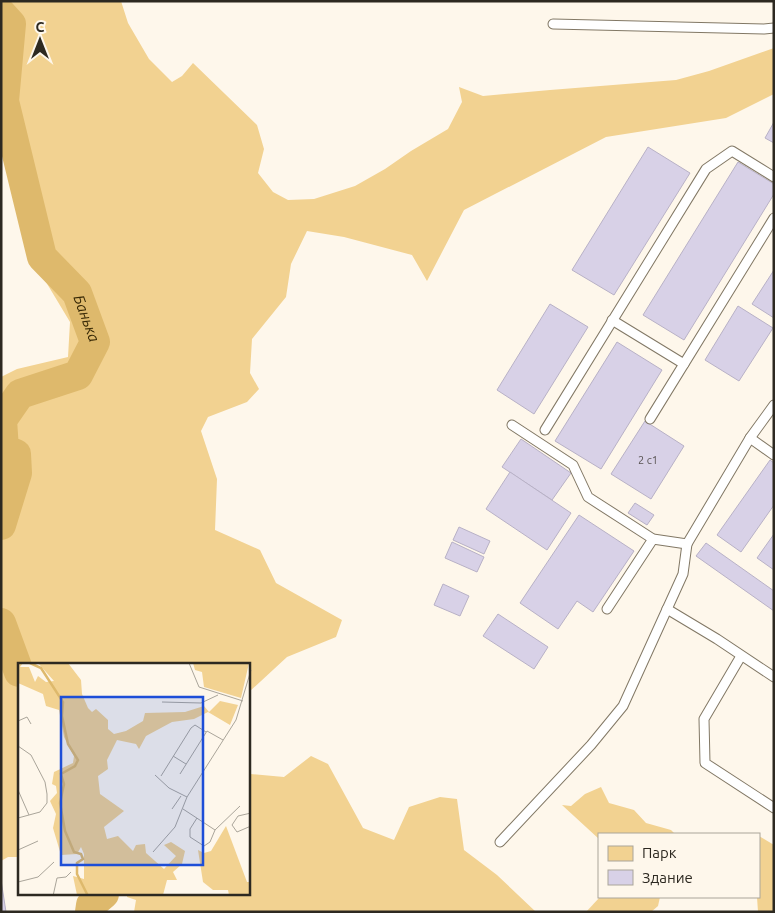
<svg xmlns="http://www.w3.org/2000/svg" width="775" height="913" viewBox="0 0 775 913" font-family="Ubuntu,sans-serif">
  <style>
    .green { fill: #f2d291 }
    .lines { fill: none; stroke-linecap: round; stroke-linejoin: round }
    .river { stroke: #deb96c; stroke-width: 30 }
    .building { fill: #d8d1e7; stroke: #b8b1c6 }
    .service-casing { stroke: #827865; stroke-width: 11 }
    .service { stroke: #fff; stroke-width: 9 }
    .labels { text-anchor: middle; stroke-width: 5; stroke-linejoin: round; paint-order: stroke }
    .number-label { font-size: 11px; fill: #585352 }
    .water-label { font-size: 15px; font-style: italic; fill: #372805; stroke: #fef7eb }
    .inset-river { fill: none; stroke: #deb96c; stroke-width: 2.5 }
    .inset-road { fill: none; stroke: #aaa59a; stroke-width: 1 }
    .view { fill: #1d4ed8; fill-opacity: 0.15; stroke: #1d4ed8; stroke-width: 2.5 }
    .inset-edge { fill: none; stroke: #2d2921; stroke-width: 2.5 }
  </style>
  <rect width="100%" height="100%" fill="#fef7eb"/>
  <!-- green -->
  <g class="green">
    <polygon points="1,1 121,1 128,23 149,59 172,82 182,76 193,63 257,125 264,149 258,173 273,192 288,200 314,199 355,186 385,169 411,151 448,129 462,102 459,87 483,96 550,90 676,80 709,71 774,48 774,94 726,118 606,137 464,210 427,281 412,255 344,237 307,231 291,264 286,297 252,339 250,373 259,389 247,402 208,417 201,431 217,479 215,530 260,550 276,583 342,620 336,637 287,657 249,692 249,664 19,664 19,857 8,857 1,861 1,377 17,369 68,357 70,322 40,272 19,215 1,125"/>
    <polygon points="311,756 328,764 363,828 394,840 409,807 440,797 457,799 464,850 497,875 536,912 134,912 136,900 127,897 127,894 249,894 249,773 250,774 284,777"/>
    <polygon points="601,787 609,803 634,810 646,823 671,830 675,834 599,834 599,839 562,805 571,806 585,794"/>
    <polygon points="759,836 774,845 774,912 758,912 757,897 759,897"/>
    <polygon points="600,897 660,897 658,906 651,912 586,912"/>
  </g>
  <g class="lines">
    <!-- river -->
    <g class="river">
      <path id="s1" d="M 1,13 L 11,24 L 4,101 L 42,257 L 77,293 L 95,342 L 78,375 L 20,394 L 2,420 L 4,449 L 16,454 L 17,473 L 1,525"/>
      <polyline points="1,623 19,672"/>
      <polyline points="90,912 91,905 104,894"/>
    </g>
  </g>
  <!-- building -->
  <g class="building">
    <polygon points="774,122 774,143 765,138"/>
    <polygon points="648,147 690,173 614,295 572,270"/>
    <polygon points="738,162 774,184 774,194 684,340 643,315"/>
    <polygon points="774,270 774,318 752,304"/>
    <polygon points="550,304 588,327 534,414 497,390"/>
    <polygon points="738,306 773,328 739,381 705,360"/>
    <polygon points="617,342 662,370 601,469 555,441"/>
    <polygon points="645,421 684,446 651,499 611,474"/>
    <polygon points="521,439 571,473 552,500 502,467"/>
    <polygon points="770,460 774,463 774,505 741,552 717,535"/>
    <polygon points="510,472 571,513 547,550 486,509"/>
    <polygon points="635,503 654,515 647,525 628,513"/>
    <polygon points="579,515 634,551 593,612 577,601 558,629 520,603"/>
    <polygon points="459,527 490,541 484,554 453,540"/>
    <polygon points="774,534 774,570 757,558"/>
    <polygon points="452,542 484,557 477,572 445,558"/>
    <polygon points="706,543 774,591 774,611 696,556"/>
    <polygon points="443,584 469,596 460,616 434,605"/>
    <polygon points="498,614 548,647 534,669 483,636"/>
    <polygon points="1,880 6,912 1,912"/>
  </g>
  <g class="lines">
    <defs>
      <g id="service">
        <polyline points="553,24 764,29 774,28"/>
        <polyline points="612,320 684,364"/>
        <polyline points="650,419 774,218"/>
        <polyline points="512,425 573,465 588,497 653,539 687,544 750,438 774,405"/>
        <polyline points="545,430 706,169 732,151 774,177"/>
        <polyline points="750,438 774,455"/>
        <polyline points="607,609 653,539"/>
        <polyline points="667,609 717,639 774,677"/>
        <polyline points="741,656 704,719 705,763 774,808"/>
        <polyline points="500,842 591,745 623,706 683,574 687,544"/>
      </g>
    </defs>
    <!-- service casing -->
    <use href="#service" class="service-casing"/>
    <!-- service -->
    <use href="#service" class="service"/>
  </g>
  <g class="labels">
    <!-- number labels -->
    <g class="number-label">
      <text x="648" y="464">2 с1</text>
    </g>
    <!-- water labels -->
    <g class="water-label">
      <text dy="5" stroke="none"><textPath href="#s1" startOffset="330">Банька</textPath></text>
    </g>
  </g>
  <!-- overview -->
  <g transform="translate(18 663)">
    <rect width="232" height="232" fill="#fef7eb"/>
    <path d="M 0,0 L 5,0 L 2,4 L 11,4 L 17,19 L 20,13 L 28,19 L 36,18 L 20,0 L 50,0 L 63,17 L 64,31 L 70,45 L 74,49 L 78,46 L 90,57 L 90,66 L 96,71 L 108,68 L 125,58 L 127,50 L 167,49 L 186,43 L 191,49 L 202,38 L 220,42 L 212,62 L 190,49 L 176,56 L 154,59 L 128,73 L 121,86 L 118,81 L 99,77 L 89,97 L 90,106 L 80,113 L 82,131 L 106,148 L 86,164 L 89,176 L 100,173 L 115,188 L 118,182 L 127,181 L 128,190 L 146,206 L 158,193 L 146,182 L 153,179 L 167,188 L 164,201 L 155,209 L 159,217 L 149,217 L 145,232 L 59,232 L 55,213 L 66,216 L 66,191 L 63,184 L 59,191 L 43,192 L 35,165 L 38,151 L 32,138 L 39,130 L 38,123 L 34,121 L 36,109 L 55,100 L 56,93 L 46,74 L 41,47 L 28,43 L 25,31 L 0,20 ZM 175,0 L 231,0 L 223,35 L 186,24 L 184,9 L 177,7 ZM 208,163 L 229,219 L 232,219 L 232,232 L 211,232 L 210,227 L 195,227 L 185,219 L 180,187 L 186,190 L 193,188 Z" fill="#f2d291"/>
    <path class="inset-river" d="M 12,0 L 23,5 L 45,39 L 44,53 L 50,81 L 60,97 L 57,103 L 43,111 L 46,121 L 42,140 L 47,168 L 56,189 L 63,191 L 65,196 L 59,200 L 59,211 L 70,233"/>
    <path class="inset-road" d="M 171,0 L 181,24 L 225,38M 144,39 L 183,40 L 200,32M 0,58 L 9,54 L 13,61M 0,83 L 13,92 L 27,119 L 29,131 L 29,140 L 22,149 L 0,155M 155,93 L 168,101M 162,111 L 189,68 L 205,77M 137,112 L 151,125 L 169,134 L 218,57 L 233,7M 143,113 L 173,65 L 177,62 L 188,69M 0,127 L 11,152M 154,146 L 163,133M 165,146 L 197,167 L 222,143M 233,150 L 220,153 L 214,162 L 219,169 L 233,163M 179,155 L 172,166 L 172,174 L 186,183 L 192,179 L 197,167M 0,187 L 20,178M 135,189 L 157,164 L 169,134M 0,219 L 20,214 L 36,199M 35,233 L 39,215 L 48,214 L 53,209"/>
    <path class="view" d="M 43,34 L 185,34 L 185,202 L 43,202 Z"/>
    <rect width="232" height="232" class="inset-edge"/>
  </g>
  <!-- border -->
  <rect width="775" height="913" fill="none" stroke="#2d2921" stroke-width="5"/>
  <!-- legend -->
  <rect x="598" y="833" width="162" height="65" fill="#fef7eb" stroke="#aaa59a"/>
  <rect x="608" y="846" width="25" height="15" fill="#f2d291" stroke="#aaa59a"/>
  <text x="642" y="858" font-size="15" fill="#2d2921">Парк</text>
  <rect x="608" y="870" width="25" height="15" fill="#d8d1e7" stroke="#aaa59a"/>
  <text x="642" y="883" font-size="15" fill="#2d2921">Здание</text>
  <!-- north arrow -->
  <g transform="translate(40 40)" stroke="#fef7eb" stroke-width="4" paint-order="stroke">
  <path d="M0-4L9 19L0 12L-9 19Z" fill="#2d2921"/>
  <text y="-8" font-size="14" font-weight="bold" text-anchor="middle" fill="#2d2921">С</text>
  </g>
</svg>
